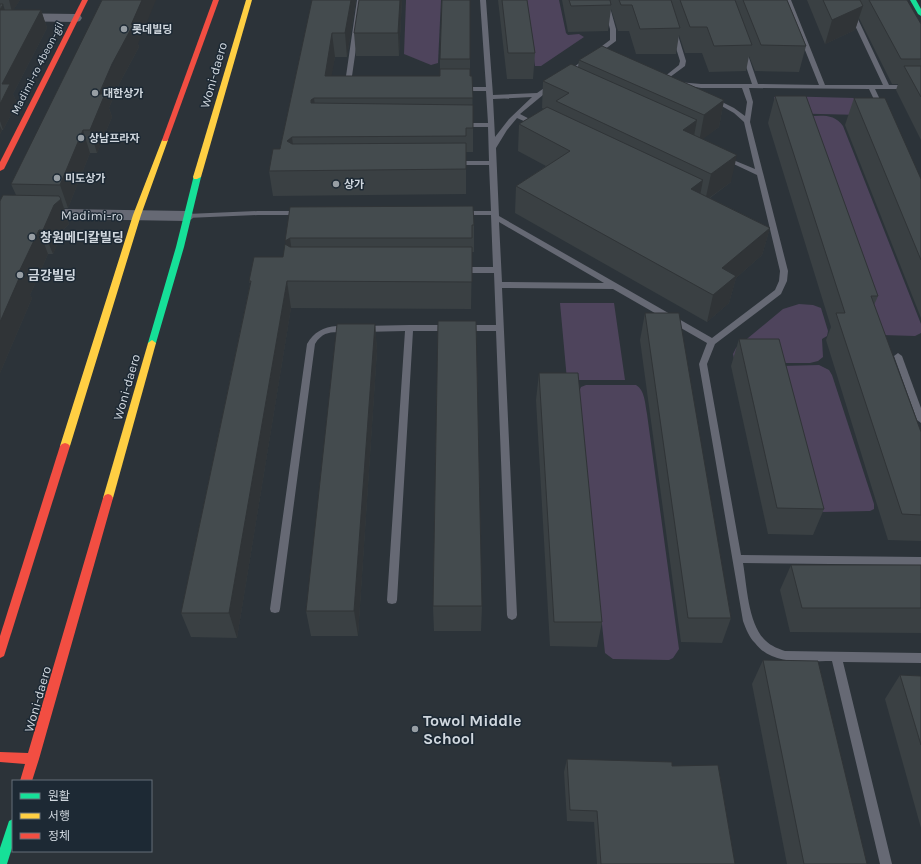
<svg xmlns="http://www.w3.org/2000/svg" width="921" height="864" viewBox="0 0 921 864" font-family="Karla,'Noto Sans KR',sans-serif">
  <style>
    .green { fill: #4e445c }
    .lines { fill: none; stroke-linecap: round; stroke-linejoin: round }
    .lane { fill: #666974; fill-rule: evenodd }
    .street { fill: #666974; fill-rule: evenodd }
    .fast { fill: #16e098; fill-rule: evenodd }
    .slow { fill: #ffcf43; fill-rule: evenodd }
    .jam { fill: #f24e42; fill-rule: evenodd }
    .wall { fill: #3a4043 }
    .shaded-wall { fill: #303437 }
    .building { fill: #444b4e; stroke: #303437 }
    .poi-dot { fill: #979ea4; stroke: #1d2934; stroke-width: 1.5 }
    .labels { text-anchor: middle; stroke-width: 3; stroke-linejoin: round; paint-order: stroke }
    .far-poi-label { font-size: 11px; font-weight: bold; fill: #d0d7de; stroke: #1d2934; text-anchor: start }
    .far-street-label { font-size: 11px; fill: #d0d7de; stroke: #1d2934 }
    .street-label { font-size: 13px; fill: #d0d7de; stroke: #1d2934 }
    .poi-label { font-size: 13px; font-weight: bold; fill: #d0d7de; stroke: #1d2934; text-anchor: start }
    .near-poi-label { font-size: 16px; font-weight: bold; fill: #d0d7de; stroke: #1d2934; text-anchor: start }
  </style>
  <rect width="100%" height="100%" fill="#2c3339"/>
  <!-- green -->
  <g class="green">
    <polygon points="406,0 441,0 438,63 431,65 404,54"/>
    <polygon points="526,0 559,0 566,33 568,35 579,34 584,37 541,66 535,66"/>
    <polygon points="778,96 855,98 861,115 779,113 777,111 774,97"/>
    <path d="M 807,116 C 822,116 834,113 843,126 L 921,324 L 921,333 L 915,336 L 882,335 Z"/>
    <polygon points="560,303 614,303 625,380 567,380"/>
    <polygon points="799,304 813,305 821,308 828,331 827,336 822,339 823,357 818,361 810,363 738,363 734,359 733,354 736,348 783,309"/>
    <polygon points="819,365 829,370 832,375 874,504 874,509 870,511 822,512 781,366"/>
    <path d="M 586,385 L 636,385 C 645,390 645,404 647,414 L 679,649 L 673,658 L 669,660 L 613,659 L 605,653 L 578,394 L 581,387 Z"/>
  </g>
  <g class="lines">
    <!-- lane -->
    <g class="lane">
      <polygon points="357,0 363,0 352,76 354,82 357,85 354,87 349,84 346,76"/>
      <path d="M 480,0 L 486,0 L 493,95 L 537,93 L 550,84 L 555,85 L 520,114 L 539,124 L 539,126 L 535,126 L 517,118 L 507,130 L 496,148 L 499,216 L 712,338 L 775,290 L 779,281 L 780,271 L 757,175 L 721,158 L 724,156 L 726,157 L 755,169 L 744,122 L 734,113 L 711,100 L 716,99 L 734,108 L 745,116 L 747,102 L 742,88 L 701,88 L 678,84 L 678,82 L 701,84 L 752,84 L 741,52 L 744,50 L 747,52 L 758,84 L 819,85 L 785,0 L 791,0 L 825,85 L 883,85 L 843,0 L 849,0 L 889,85 L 921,85 L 921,89 L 875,89 L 885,110 L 882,112 L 879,110 L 869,89 L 749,88 L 753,102 L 750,122 L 788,271 L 787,281 L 781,294 L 715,344 L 707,364 L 741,555 L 921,557 L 921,565 L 743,563 C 747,586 748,625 766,641 C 771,646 779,649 785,651 L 921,653 L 921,663 L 843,662 L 892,864 L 880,864 L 832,661 C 807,661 772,666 755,643 C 749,637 746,629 743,621 L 699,364 L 707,343 L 613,289 L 502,288 L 517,615 L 516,618 L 512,620 L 508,618 L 507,615 L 496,331 L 465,331 L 461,328 L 465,325 L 496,325 L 494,273 L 461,273 L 457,270 L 461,267 L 493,267 L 491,215 L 462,215 L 458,213 L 462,211 L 491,211 L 489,165 L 454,165 L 451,163 L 454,161 L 489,161 L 488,127 L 462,127 L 459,125 L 462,123 L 488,123 L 486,91 L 461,91 L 458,89 L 461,87 L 486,87 ZM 532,97 L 509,119 L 495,137 L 493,99 ZM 499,222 L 604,283 L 502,282 Z"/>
      <polygon points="602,0 608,0 616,29 616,41 570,75 566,75 566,73 610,40 610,29"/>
      <polygon points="674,30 677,32 686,61 685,66 666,80 664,79 664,77 679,65 680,61 671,32"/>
      <polygon points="258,211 302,211 306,213 302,215 258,215 187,218 183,216 187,214"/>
      <polygon points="409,325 449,325 453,328 449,331 413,331 397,600 396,603 392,604 388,603 387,600 405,331 363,332 359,329 363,326"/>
      <path d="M 337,326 L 349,326 L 353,329 C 344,338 327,324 315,344 L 280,609 L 279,612 L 275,613 L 271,612 L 270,609 L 307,344 C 314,332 323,327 337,326 Z"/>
      <polygon points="898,353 902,356 921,408 921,423 917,420 894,356"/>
    </g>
    <!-- street -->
    <g class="street">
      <polygon points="0,13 76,14 80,15 82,18 80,21 76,22 0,21"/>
      <polygon points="0,208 187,211 192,213 194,216 192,219 187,221 0,218"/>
    </g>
    <!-- fast -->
    <g class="fast">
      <polygon points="910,0 916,0 921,9 921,16 918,14"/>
      <polygon points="194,175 197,175 201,177 184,247 156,343 152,346 148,343 176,247"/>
      <polygon points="13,819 13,845 7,864 0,864 0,848 9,821"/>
    </g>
    <!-- slow -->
    <g class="slow">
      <polygon points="246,0 252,0 201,177 197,179 194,179 193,177"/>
      <polygon points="165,138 168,140 141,215 70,446 68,448 62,448 60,446 133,215 162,140"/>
      <polygon points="152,340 156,343 113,498 111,501 105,501 103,498 148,343"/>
    </g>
    <!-- jam -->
    <g class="jam">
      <polygon points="82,0 88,0 4,169 0,171 0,162"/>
      <polygon points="213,0 219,0 168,140 167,141 163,141 162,140"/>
      <polygon points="65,443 68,444 70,446 5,653 4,656 0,658 0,636 60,446 62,444"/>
      <polygon points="108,494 111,495 113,498 39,759 32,781 20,781 25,764 0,762 0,752 28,753 103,498 105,495"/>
    </g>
  </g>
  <!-- wall -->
  <g class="wall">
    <polygon points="0,0 20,0 13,10 41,10 47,28 13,94 17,103 3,130 2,130 0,134"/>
    <polygon points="312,0 356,0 347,57 335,57 331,76 440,76 440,59 470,0 470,76 472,76 473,128 473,152 466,152 466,194 273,196 269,171 280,149"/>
    <polygon points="402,0 399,56 356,56 354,33"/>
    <polygon points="498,0 527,0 535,53 533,79 507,79"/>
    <polygon points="562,0 787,0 806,46 799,72 755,71 749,56 746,71 709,72 702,53 685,53 679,35 676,54 636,54 629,31 618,31 611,9 608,31 568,32"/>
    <polygon points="807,0 907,0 921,24 921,140 896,90 898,84 892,84 859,18 855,30 825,44"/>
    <polygon points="138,44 139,47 118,86 109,108 112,117 97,153 90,153 68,208 64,208 69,224 63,230 53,254 48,254 30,295 32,298 0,373 0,201 16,195 11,184"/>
    <polygon points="579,60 724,100 719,127 702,139 731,182 710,198 770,228 762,255 736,278 729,303 707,322 515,213 516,186 546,166 518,151 519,124 544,109 542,108 543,81 578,67"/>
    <polygon points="775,96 878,296 874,305 921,432 921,541 888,540 826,340 831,327 768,123"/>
    <polygon points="854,98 921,179 921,318 845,125"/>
    <polygon points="290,207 474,225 474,252 472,252 471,309 291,308 237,638 191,637 181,613 250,284 249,281 283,257 286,245"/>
    <polygon points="645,313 731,618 722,643 681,642 640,340"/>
    <polygon points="375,324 377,351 358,636 311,636 306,611"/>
    <polygon points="739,339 824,509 813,535 768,534 731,366"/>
    <polygon points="539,373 602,622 597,647 550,646 536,400"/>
    <polygon points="791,565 921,565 921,633 790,632 780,590"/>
    <polygon points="433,606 482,606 481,631 434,631"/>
    <polygon points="763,660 867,864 787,864 752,684"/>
    <polygon points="900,675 921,676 921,828 885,699"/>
    <polygon points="567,759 672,766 735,864 597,864 594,822 567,821 564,772"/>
  </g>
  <!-- shaded-wall -->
  <g class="shaded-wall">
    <polygon points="9,0 20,0 12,12"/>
    <polygon points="142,0 156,0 138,44 139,47 118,86 109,108 112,117 97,153 90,130 99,94"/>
    <polygon points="351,0 356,0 347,57 345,33"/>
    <polygon points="400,0 402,0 399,56 398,33"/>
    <polygon points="3,4 9,23 0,10"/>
    <polygon points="863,6 855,30 825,44 832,20"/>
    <polygon points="41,10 47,28 13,94 17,103 3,130 0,121 0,104 2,84"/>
    <polygon points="332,33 335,57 328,98 325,76"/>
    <polygon points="314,98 317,122 314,124 311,100"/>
    <polygon points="724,100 719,127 699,142 704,115"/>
    <polygon points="697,120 692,147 683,130"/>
    <polygon points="0,126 2,130 0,134"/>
    <polygon points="83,130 90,153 68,208 60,185"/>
    <polygon points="292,137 295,162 287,141"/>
    <polygon points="737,155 731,182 705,201 711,174"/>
    <polygon points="703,180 698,207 691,189"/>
    <polygon points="61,199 69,224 63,230 53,254 43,230 54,205"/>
    <polygon points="770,228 762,255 736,278 729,303 707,322 713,295 722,268"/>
    <polygon points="39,230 48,254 30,295 32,298 0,373 0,322 18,274"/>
    <polygon points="290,238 294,266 290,268 285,241"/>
    <polygon points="287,281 291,308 237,638 229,613"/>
    <polygon points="375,324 377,351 358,636 354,611"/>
  </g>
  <!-- building -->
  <g class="building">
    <polygon points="102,0 142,0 131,25 133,25 112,64 99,94 105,94 90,130 83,130 60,185 11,184"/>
    <polygon points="312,0 351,0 345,33 332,33 325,76 440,76 440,69 470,69 470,76 472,76 473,98 314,98 311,100 311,103 473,105 473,128 466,128 466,136 292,137 287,141 292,144 466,143 466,169 269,171 273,149 280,149"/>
    <polygon points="359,0 400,0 398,33 354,33"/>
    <polygon points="442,0 470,0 470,59 440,59"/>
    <polygon points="502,0 527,0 535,53 508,53"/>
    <polygon points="569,0 610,0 611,5 571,6"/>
    <polygon points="619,0 671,0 680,28 640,29 632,5 621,5"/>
    <polygon points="680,0 735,0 752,45 714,46 707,27 690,27"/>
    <polygon points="743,0 787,0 806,46 761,45"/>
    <polygon points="823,0 860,0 863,6 832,20"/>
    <polygon points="869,0 907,0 921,24 921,59 901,59"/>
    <polygon points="0,4 3,4 0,10"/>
    <polygon points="0,10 41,10 2,84 10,84 0,104"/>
    <polygon points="602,46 724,100 704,115 579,60"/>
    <polygon points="571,64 697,120 683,130 737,155 711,174 556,101 569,93 543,81"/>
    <polygon points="904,66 921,66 921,97"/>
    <polygon points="775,96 806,96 878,296 871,296 921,432 921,515 902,514 836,313 845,313"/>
    <polygon points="854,98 885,98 921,179 921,260"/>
    <polygon points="547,107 703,180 691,189 770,228 722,268 736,276 713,295 516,186 570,151 519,124"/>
    <polygon points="3,195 59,196 61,199 54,205 43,230 39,230 18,274 21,274 0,322 0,201"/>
    <polygon points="473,206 474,225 472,225 472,238 290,238 285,241 290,207"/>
    <polygon points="285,244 290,247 472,247 472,282 287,281 229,613 181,613 251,281 249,281 254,257 283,257"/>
    <polygon points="645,313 679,313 731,618 688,618"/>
    <polygon points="438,321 476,321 482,606 433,606"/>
    <polygon points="337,324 375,324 354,611 306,611"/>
    <polygon points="739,339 779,339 824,509 777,508"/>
    <polygon points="539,373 578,373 602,622 554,622"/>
    <polygon points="791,565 921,565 921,608 802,608"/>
    <polygon points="763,660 818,661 867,864 804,864"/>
    <polygon points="900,675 921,676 921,745"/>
    <polygon points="567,759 672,762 672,766 718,765 735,864 601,864 597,811 570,810"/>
  </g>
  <!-- markers -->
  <g class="poi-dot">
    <circle cx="124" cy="29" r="4"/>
    <circle cx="95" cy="93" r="4"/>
    <circle cx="81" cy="138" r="4"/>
    <circle cx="57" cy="178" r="4"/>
    <circle cx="336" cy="184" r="4"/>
    <circle cx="32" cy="237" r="4"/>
    <circle cx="20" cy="275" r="4"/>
    <circle cx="415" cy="729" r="4"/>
  </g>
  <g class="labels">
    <!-- far-poi labels -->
    <g class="far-poi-label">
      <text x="132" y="33">롯데빌딩</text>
      <text x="103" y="97">대한상가</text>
      <text x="89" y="142">상남프라자</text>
      <text x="65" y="182">미도상가</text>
      <text x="344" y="188">상가</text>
    </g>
    <!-- far-street labels -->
    <g class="far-street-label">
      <text transform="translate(37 68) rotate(-63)" y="4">Madimi-ro 4beon-gil</text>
    </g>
    <!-- street labels -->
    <g class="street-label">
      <text transform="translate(213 75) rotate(-74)" y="5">Woni-daero</text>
      <text transform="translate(92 215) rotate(1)" y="5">Madimi-ro</text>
      <text transform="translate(126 387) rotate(-74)" y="5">Woni-daero</text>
      <text transform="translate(37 699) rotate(-74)" y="5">Woni-daero</text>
    </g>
    <!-- poi labels -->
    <g class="poi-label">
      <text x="40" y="242">창원메디칼빌딩</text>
      <text x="28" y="280">금강빌딩</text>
    </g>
    <!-- near-poi labels -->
    <g class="near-poi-label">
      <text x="423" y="726">Towol Middle<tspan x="423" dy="18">School</tspan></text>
    </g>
  </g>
  <!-- legend -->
  <rect x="12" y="780" width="140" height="72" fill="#1d2934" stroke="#656f78"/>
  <rect x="20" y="793" width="20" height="6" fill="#16e098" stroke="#656f78"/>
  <text x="48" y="800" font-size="12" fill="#d0d7de">원활</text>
  <rect x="20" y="813" width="20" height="6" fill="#ffcf43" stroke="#656f78"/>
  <text x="48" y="820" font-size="12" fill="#d0d7de">서행</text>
  <rect x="20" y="833" width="20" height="6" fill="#f24e42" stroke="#656f78"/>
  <text x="48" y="840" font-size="12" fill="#d0d7de">정체</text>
</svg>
